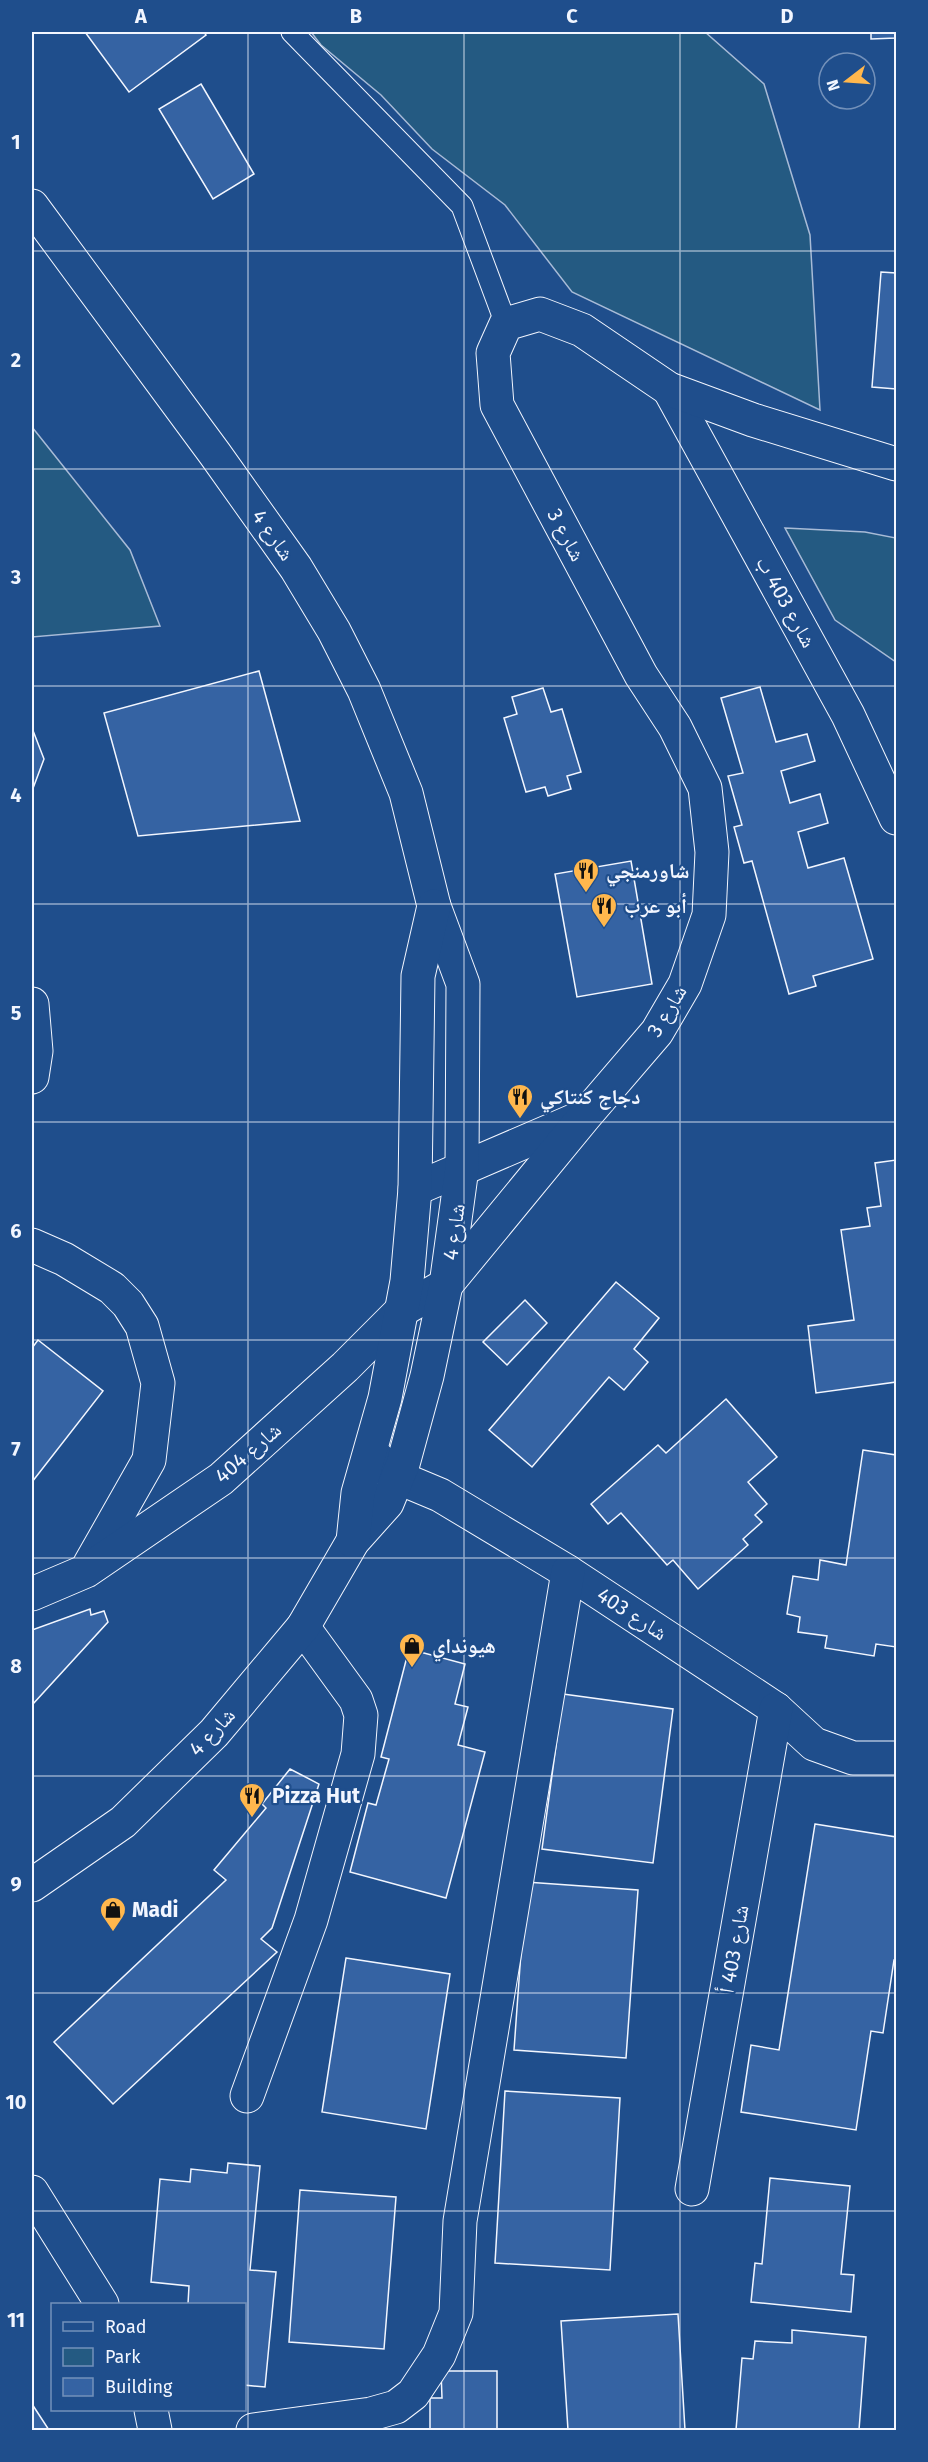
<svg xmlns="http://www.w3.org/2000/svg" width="928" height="2462" viewBox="0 0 928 2462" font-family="'Fira Sans','Noto Naskh Arabic',sans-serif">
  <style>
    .green { fill: #245a82; stroke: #a8bbd7; stroke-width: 1.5 }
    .building { fill: #3563a3; stroke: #f2f6ff; stroke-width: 1.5 }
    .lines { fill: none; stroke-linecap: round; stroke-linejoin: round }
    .service-casing { stroke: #f2f6ff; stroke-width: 23 }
    .minor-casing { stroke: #f2f6ff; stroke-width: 35 }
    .secondary-casing { stroke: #f2f6ff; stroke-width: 35 }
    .service { stroke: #1f4e8c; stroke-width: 21 }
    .minor { stroke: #1f4e8c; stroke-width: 33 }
    .secondary { stroke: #1f4e8c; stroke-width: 33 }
    .grid { fill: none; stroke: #f2f6ff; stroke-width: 1.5; stroke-opacity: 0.55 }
    .labels { text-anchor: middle; stroke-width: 4.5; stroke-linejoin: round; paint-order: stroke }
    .street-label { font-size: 21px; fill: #f2f6ff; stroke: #1f4e8c }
    .poi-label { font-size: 21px; font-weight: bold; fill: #f2f6ff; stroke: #1f4e8c; text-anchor: start }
    .neatline { fill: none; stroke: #f2f6ff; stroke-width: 2 }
    .grid-label { font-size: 20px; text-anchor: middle; font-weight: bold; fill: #f2f6ff }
  </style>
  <rect width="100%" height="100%" fill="#1f4e8c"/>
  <!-- green -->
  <g class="green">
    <polygon points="311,32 705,32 764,84 810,235 820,410 572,292 505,205 432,149 381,95 321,45"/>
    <polygon points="32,427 130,550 160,626 32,637"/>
    <polygon points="785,528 865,532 896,538 896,662 835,620"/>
  </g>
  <!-- building -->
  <g class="building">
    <polygon points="85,32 204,32 206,35 129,92"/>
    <polygon points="871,32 896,32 896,38 871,39"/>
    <polygon points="201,84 254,174 213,199 159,109"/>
    <polygon points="881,272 896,273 896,389 872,387"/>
    <polygon points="259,671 300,821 138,836 104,713"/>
    <polygon points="760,687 776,742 807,734 815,761 781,771 790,803 820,794 828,823 798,832 808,868 844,858 873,959 813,976 816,986 789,994 752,861 744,863 734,827 742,825 728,776 743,773 721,698"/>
    <polygon points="543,688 551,712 562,709 581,772 567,776 571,789 548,796 545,787 526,792 504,718 517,714 512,697"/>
    <polygon points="32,728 44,759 32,791"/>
    <polygon points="631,861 652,984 577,997 555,874"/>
    <polygon points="896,1160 896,1382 816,1393 808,1326 854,1320 841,1230 870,1226 867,1208 881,1206 875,1163"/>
    <polygon points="616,1282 659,1318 634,1349 648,1362 624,1390 609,1377 532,1467 489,1430"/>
    <polygon points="525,1300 547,1323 507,1365 483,1342"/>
    <polygon points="38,1340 103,1391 32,1482 32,1348"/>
    <polygon points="726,1399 777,1457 748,1482 767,1504 755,1515 762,1522 743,1539 748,1545 698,1589 673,1560 667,1565 621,1513 608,1524 591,1504 658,1445 666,1453"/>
    <polygon points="863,1450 896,1455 896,1647 876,1644 874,1656 825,1648 827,1636 798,1632 800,1617 787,1614 793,1576 818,1580 820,1560 846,1565"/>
    <polygon points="90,1609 91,1615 104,1611 108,1622 32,1705 32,1630"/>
    <polygon points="409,1649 465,1664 455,1704 468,1707 458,1745 485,1752 446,1898 350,1872 368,1803 376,1805 389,1759 381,1757"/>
    <polygon points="563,1694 673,1709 653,1863 542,1849"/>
    <polygon points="290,1769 319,1784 272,1928 261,1939 277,1952 113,2104 54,2042 226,1880 214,1870 266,1808 262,1804"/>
    <polygon points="815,1824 896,1837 896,1960 894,1960 883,2033 871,2031 856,2130 741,2112 751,2045 779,2050"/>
    <polygon points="526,1882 638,1890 626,2058 514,2050"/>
    <polygon points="346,1958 450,1974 426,2129 322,2112"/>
    <polygon points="505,2091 620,2098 610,2270 495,2263"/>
    <polygon points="228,2163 260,2166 250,2270 276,2272 265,2387 244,2385 244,2304 188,2304 189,2286 151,2282 160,2179 190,2182 191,2169 227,2173"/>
    <polygon points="770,2178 850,2186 841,2274 854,2275 851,2312 751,2302 755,2263 762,2264"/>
    <polygon points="300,2190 396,2197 384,2349 289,2342"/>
    <polygon points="678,2314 685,2430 568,2430 561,2321"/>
    <polygon points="792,2330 866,2337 859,2430 736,2430 742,2358 753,2359 755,2341 792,2343"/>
    <polygon points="441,2371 497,2371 497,2430 407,2430 430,2429 430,2398 442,2398"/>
    <polygon points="32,2404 49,2430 32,2430"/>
  </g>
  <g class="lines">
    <defs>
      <polyline id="service" points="292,32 462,206 506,324"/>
      <g id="minor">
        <polyline points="669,389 848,715 896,818"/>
        <polyline points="32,1004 36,1051 32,1077"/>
        <polyline points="415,1189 580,1118"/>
        <polyline points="32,1245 64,1259 112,1288 128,1304 142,1326 158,1383 149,1460 90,1564"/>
        <polyline points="371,1452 397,1477 440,1495 568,1572 776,1709 814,1744 853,1758 896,1758"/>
        <polyline points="32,1594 86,1571 221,1479 345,1367 402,1310 446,1285 585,1116 657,1032 685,984 709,915 712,852 705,788 675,727 641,675 497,405 493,353 506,324 540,314 582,330 669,389 753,420 896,464"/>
        <polyline points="247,2096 311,1920 358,1754 361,1715 356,1700 303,1627"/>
        <polyline points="692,2189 776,1709"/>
        <polyline points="32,2192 102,2304"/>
        <polyline points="151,2410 155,2430"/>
        <polyline points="253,2430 371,2414 396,2407 413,2394 439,2355 456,2313 460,2221 568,1572"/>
      </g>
      <g id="secondary">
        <polyline points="32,206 215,454 296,568 334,631 364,690 406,793 434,906 463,984 462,1168 446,1285 427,1376 403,1464 387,1503 353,1541 303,1627 214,1733 123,1822 32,1885"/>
        <polyline points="353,1541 358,1493 385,1398 407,1281 415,1189 418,976 434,906"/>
      </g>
    </defs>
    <!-- service casing -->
    <use href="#service" class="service-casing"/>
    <!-- minor casing -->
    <use href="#minor" class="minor-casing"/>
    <!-- secondary casing -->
    <use href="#secondary" class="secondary-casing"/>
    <!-- service -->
    <use href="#service" class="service"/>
    <!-- minor -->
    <use href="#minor" class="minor"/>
    <!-- secondary -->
    <use href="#secondary" class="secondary"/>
  </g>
  <!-- grid -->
  <path class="grid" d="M 248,32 L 248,2430M 464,32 L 464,2430M 680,32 L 680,2430M 32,251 L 896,251M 32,469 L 896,469M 32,686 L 896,686M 32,904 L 896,904M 32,1122 L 896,1122M 32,1340 L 896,1340M 32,1558 L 896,1558M 32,1776 L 896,1776M 32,1993 L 896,1993M 32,2211 L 896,2211"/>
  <!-- icons -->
  <defs>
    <symbol id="restaurant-pin" viewBox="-11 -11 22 30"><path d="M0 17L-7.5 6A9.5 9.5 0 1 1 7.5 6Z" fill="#ffb74d" stroke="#1f4e8c"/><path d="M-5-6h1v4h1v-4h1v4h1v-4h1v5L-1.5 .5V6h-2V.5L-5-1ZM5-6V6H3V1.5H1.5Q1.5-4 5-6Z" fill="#111"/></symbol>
    <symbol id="shop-pin" viewBox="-11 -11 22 30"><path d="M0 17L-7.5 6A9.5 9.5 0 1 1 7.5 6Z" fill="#ffb74d" stroke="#1f4e8c"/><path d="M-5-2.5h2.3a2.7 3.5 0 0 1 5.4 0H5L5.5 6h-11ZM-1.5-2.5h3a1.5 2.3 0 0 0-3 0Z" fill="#111"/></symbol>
  </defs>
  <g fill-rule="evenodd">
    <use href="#restaurant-pin" x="571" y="856" width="30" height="40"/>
    <use href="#restaurant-pin" x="589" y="891" width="30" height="40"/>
    <use href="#restaurant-pin" x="505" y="1082" width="30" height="40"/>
    <use href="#shop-pin" x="397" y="1631" width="30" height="40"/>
    <use href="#restaurant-pin" x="237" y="1781" width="30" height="40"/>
    <use href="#shop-pin" x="98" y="1895" width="30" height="40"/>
  </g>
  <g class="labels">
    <!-- street labels -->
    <g class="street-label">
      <text transform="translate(273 535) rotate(55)" y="7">شارع 4</text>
      <text transform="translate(566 535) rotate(62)" y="7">شارع 3</text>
      <text transform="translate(786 602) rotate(61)" y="7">شارع 403 ب</text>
      <text transform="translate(667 1011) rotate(-59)" y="7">شارع 3</text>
      <text transform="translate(454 1232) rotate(-82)" y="7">شارع 4</text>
      <text transform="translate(248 1453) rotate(-41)" y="7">شارع 404</text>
      <text transform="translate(632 1614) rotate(33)" y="7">شارع 403</text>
      <text transform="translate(212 1732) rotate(-47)" y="7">شارع 4</text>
      <text transform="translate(734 1949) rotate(-80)" y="7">شارع 403 أ</text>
    </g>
    <!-- poi labels -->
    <g class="poi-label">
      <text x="606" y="878">شاورمنجي</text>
      <text x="624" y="913">أبو عرب</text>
      <text x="540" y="1104">دجاج كنتاكي</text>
      <text x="432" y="1653">هيونداي</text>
      <text x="272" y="1803">Pizza Hut</text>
      <text x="132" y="1917">Madi</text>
    </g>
  </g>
  <!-- border -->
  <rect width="928" height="2462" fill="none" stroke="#1f4e8c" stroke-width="66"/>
  <!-- legend -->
  <rect x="51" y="2303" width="195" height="108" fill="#1f4e8c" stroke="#7391ba" stroke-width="1.5"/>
  <rect x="63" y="2322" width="30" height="9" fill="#1f4e8c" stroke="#7391ba" stroke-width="1.5"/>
  <text x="105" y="2333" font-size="18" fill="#f2f6ff">Road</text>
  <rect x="63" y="2348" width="30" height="18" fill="#245a82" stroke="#7391ba" stroke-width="1.5"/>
  <text x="105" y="2363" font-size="18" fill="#f2f6ff">Park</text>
  <rect x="63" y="2378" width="30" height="18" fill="#3563a3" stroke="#7391ba" stroke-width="1.5"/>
  <text x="105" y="2393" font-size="18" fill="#f2f6ff">Building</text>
  <!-- north arrow -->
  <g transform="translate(847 81) rotate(253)"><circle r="28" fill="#1f4e8c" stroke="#7391ba" stroke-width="1.5"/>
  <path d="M0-4.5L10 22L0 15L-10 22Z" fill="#ffb74d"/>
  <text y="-9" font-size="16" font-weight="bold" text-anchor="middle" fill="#f2f6ff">N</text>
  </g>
  <rect x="33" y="33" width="862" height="2396" class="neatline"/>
  <g class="grid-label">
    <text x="141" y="23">A</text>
    <text x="356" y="23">B</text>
    <text x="572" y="23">C</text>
    <text x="787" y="23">D</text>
    <text x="16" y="149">1</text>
    <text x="16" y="367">2</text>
    <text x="16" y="584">3</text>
    <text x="16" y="802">4</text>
    <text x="16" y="1020">5</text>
    <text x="16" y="1238">6</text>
    <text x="16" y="1456">7</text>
    <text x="16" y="1673">8</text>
    <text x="16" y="1891">9</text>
    <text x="16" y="2109">10</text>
    <text x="16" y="2327">11</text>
  </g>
</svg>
